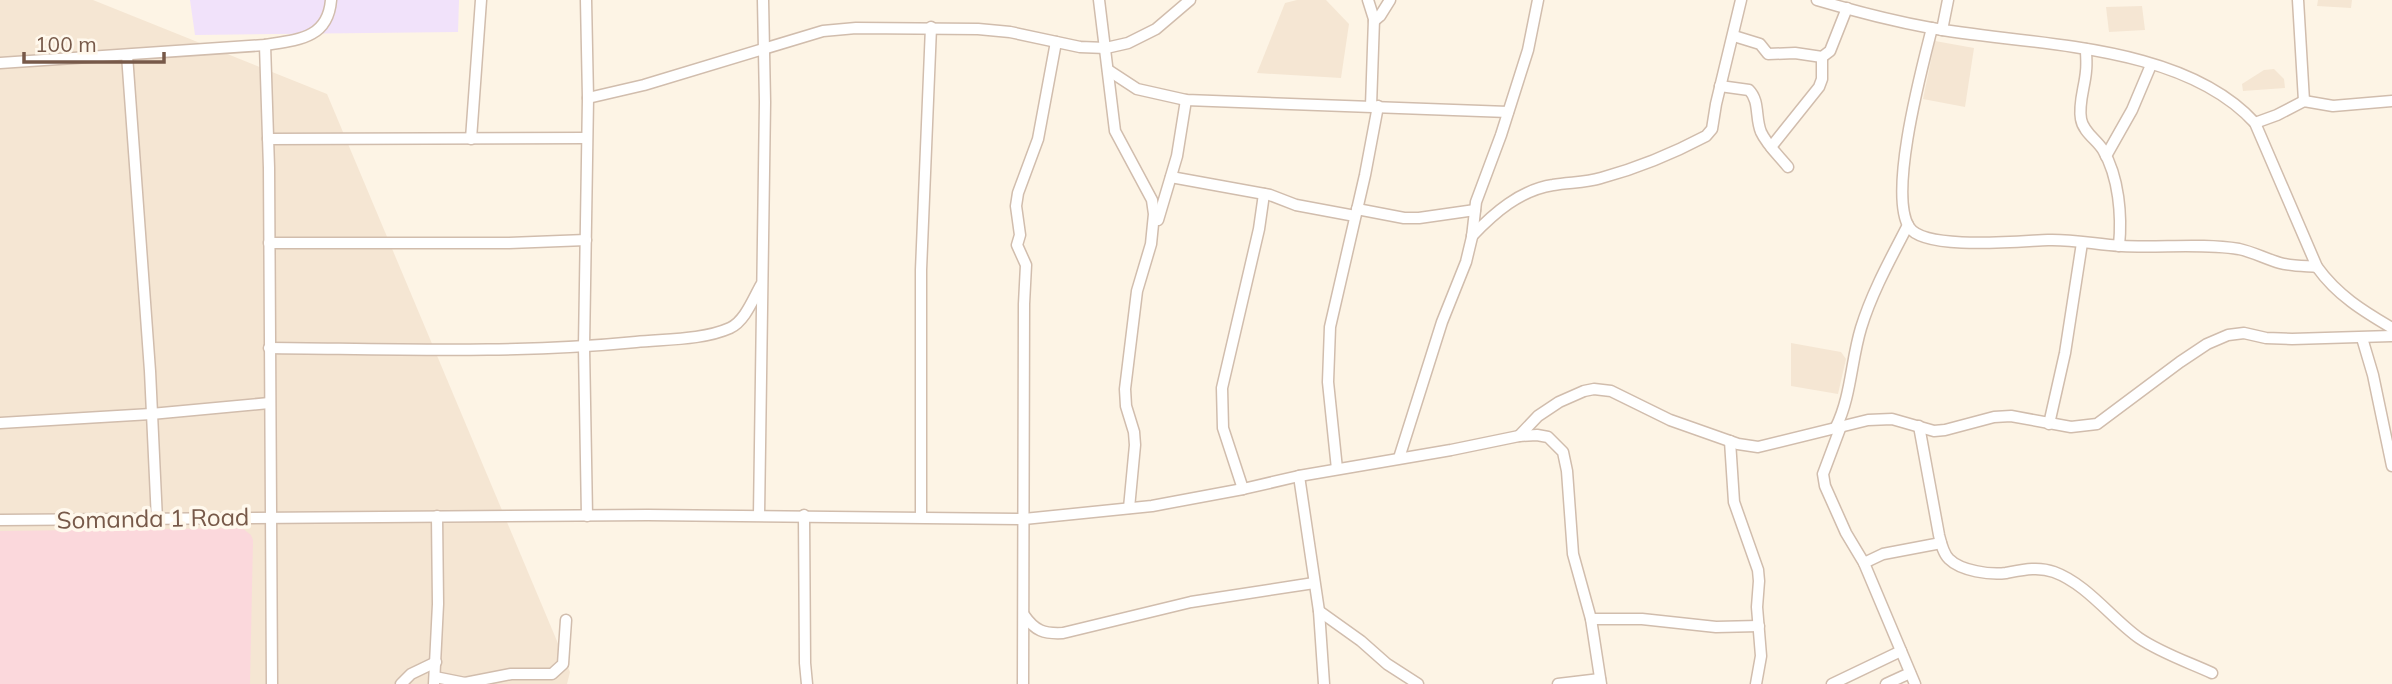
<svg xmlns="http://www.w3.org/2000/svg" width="2392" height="684" viewBox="0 0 2392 684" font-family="Mulish,sans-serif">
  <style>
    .residential { fill: #f5e6d3 }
    .education { fill: #f1e2fa }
    .medical { fill: #fbd8dc }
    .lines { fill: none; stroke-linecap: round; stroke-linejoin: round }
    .street-casing { stroke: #d1bdad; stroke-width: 13 }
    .street { stroke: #fff; stroke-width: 10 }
    .labels { text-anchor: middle; stroke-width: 7; stroke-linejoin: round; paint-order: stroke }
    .street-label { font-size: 24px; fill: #775949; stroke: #fff8ec }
  </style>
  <rect width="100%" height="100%" fill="#fdf4e5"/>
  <!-- residential -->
  <g class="residential">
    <polygon points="0,0 93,0 327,94 570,672 567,684 0,684"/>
    <polygon points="1297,0 1326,0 1349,24 1341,78 1257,73 1285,3"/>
    <polygon points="2318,0 2352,0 2351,8 2317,6"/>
    <polygon points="2142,6 2145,30 2109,32 2106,7"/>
    <polygon points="1935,41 1974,48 1965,107 1923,99"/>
    <polygon points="2274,69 2284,79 2285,88 2243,91 2242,84 2264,70"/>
    <polygon points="1791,343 1841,352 1846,359 1838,394 1791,386"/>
  </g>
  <!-- education -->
  <polygon class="education" points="190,0 459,0 458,32 195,35"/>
  <!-- medical -->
  <polygon class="medical" points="242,528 251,535 253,540 250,684 0,684 0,531"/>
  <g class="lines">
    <defs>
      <g id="street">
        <polyline points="586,0 588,98 584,347 587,516"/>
        <polyline points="1099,0 1115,131 1152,200 1154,214 1151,244 1137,291 1125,389 1126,406 1134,432 1135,445 1129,508"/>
        <polyline points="1368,0 1374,19 1371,106"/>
        <path d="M 1817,0 C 1854,11 1893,21 1931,28 C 2031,46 2181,42 2255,123 L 2317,267 C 2337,295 2363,311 2392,328"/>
        <polyline points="2298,0 2304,101"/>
        <polyline points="1374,21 1380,16 1390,0"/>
        <path d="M 1932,28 C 1922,68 1888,193 1909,227 C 1924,251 2021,241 2048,240 C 2073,239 2098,245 2122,246 C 2161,248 2201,243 2239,249 C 2253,252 2266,259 2280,263 C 2291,266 2305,266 2317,267"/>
        <polyline points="1942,30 1948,0"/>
        <polyline points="1734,36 1760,44 1768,54 1795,53 1822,57 1830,51 1847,8"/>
        <polyline points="265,45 269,168 272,684"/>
        <path d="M 2086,49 C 2086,56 2087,63 2086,71 C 2085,86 2078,104 2081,119 C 2083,132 2097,140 2103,150 C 2119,177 2122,216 2119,246"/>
        <polyline points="127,55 150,371 157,520"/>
        <path d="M 0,63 L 265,45 C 297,40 328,39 331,0"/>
        <polyline points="1108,70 1137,89 1186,100 1508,112"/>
        <path d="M 1720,86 L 1749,90 C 1760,101 1755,118 1761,132 C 1767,145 1779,156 1788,167"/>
        <polyline points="588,98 644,85 823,31 856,28 978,29 1010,32 1080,47 1106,48 1128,43 1156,29 1190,0"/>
        <polyline points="2255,123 2277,115 2304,101 2333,106 2392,101"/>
        <polyline points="268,139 586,138"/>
        <polyline points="471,139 481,0"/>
        <polyline points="1771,147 1819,87 1822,79 1822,57"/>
        <polyline points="2106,156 2132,110 2151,65"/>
        <polyline points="1171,177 1270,195 1296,205 1355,216"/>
        <polyline points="1357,209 1404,218 1419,218 1475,210"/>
        <polyline points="1158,220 1177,156 1186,100"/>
        <path d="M 1472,236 C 1494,213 1520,190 1553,185 C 1569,182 1585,183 1601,178 C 1638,168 1672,154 1706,136 L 1712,129 L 1716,104 L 1741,0"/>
        <polyline points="269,243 509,243 586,240"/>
        <polyline points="2362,338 2373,375 2392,466"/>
        <path d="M 269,348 C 391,349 514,354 636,342 C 666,339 703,340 730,328 C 745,321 753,299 761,285"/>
        <polyline points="0,423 151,414 269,403"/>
        <polyline points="2049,424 2065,353 2082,243"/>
        <polyline points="1841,426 1823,474 1825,486 1846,533 1864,563 1915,684"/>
        <path d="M 1919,426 L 1939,535 C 1941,543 1943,553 1949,559 C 1961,571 1990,575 2006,573 C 2022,570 2038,566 2054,572 C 2087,584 2112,619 2139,638 C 2161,653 2188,662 2212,673"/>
        <path d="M 1836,427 C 1851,397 1851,361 1861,328 C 1872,292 1891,258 1908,225"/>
        <polyline points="1519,436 1538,416 1559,402 1584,391 1594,389 1611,391 1670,420 1738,444 1758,447 1868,420 1892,419 1934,431 1945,430 1994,417 2011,416 2071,427 2097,424 2180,362 2207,344 2228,335 2244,333 2266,338 2292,339 2392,336"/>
        <polyline points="1730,441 1734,502 1758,570 1759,581 1757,607 1761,656 1756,684"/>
        <polyline points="1399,458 1442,322 1466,262 1472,237 1476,202 1501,135 1528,50 1538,0"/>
        <polyline points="1337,469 1328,382 1330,327 1365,175 1378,106"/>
        <polyline points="1299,476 1319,611 1324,684"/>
        <polyline points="1243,489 1223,428 1222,388 1259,229 1264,194"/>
        <polyline points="759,515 765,102 763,0"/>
        <polyline points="804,515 805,663 807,684"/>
        <polyline points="921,517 921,270 931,27"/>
        <polyline points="0,520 648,515 1024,519 1152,506 1243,489 1299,476 1451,450 1519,436 1537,435 1548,437 1563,452 1567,471 1573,554 1591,619 1601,684"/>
        <polyline points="1864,563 1883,554 1941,543"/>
        <polyline points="1319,611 1361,641 1387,664 1418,684"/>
        <path d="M 1024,615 C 1035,631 1044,634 1063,633 L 1191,602 L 1314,583"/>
        <polyline points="1591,619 1642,619 1716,627 1759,626"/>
        <polyline points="435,677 465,683 511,674 552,674 563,664 566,620"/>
        <polyline points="401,684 411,674 436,662"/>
        <polyline points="434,684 438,604 437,516"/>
        <polyline points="1023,684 1024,304 1026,265 1017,245 1020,235 1016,206 1018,193 1038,139 1056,42"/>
        <polyline points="1558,684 1600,679"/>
        <polyline points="1832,684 1901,651"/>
        <polyline points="1886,684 1910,673"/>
      </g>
    </defs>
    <!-- street casing -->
    <use href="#street" class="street-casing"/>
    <!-- street -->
    <use href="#street" class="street"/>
  </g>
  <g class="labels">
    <!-- street labels -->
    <g class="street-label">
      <text transform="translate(153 519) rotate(-1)" y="8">Somanda 1 Road</text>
    </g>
  </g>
  <!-- scale -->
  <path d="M24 52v10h140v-10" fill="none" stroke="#775949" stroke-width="3.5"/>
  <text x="35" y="52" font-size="21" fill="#775949" stroke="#fff8ec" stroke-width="5" paint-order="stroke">100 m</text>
</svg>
